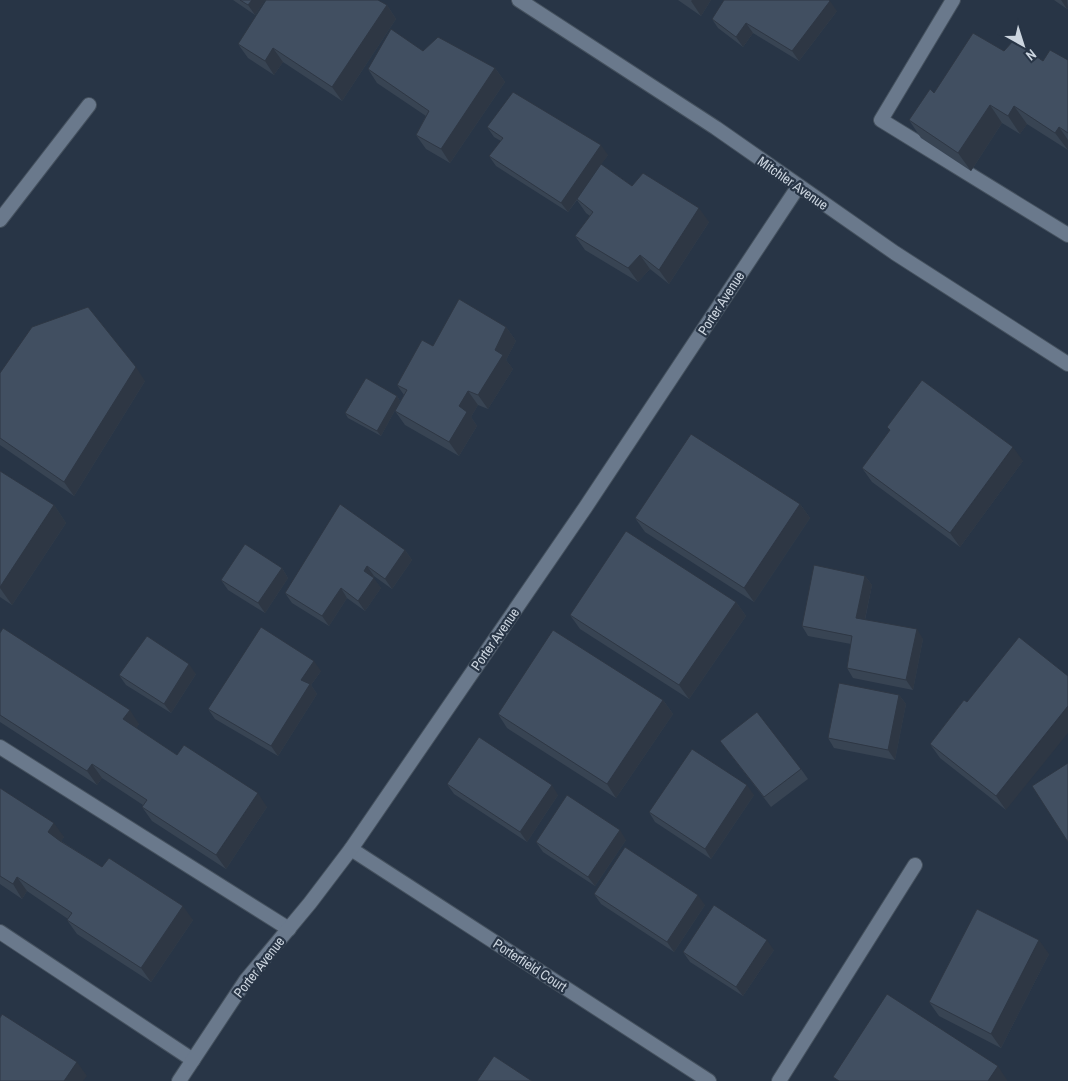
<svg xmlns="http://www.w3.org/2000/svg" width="1068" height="1081" viewBox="0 0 1068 1081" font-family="'Archivo Narrow',sans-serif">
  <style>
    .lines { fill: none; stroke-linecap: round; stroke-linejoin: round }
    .service-casing { stroke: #45515e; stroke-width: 16 }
    .minor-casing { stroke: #45515e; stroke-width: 16 }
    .service { stroke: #6a798c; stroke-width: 14 }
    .minor { stroke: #6a798c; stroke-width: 14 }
    .wall { fill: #384453 }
    .shaded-wall { fill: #2e3744 }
    .building { fill: #414f61; stroke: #2e3744 }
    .labels { text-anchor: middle; stroke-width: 4.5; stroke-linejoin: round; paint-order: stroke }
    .street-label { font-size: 14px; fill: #ccd5df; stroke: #283546 }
  </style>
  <rect width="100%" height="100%" fill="#283546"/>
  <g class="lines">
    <defs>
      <g id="service">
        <polyline points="0,220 89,105"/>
        <polyline points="0,747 289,929"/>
        <polyline points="0,932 193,1060"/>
      </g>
      <g id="minor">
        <polyline points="519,0 716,128 895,253 1068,364"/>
        <polyline points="953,0 881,120 1068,235"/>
        <polyline points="351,849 709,1081"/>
        <polyline points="179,1081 246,980 310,903 351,849 585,508 798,187"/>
        <polyline points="779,1081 915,865"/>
      </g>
    </defs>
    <!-- service casing -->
    <use href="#service" class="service-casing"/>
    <!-- minor casing -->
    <use href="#minor" class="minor-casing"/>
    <!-- service -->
    <use href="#service" class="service"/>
    <!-- minor -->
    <use href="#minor" class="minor"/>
  </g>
  <!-- wall -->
  <g class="wall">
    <polygon points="233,0 265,0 255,15"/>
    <polygon points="678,0 711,0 701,16"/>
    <polygon points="1054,0 1068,0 1068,8 1067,9"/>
    <polygon points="387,5 396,19 342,101 283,62 274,75 248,58 238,44"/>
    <polygon points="837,11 799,61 753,33 743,47 718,28 712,19"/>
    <polygon points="423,51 495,68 505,82 450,163 426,149 416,135 426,116 377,83 368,69"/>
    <polygon points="1004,51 1043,61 1068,60 1068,150 1027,124 1020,134 1002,123 971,171 921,138 909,120 934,93"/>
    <polygon points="487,127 608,155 601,164 632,186 709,222 669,284 650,269 638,282 585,250 575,236 590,216 586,213 577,200 568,212 496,166 489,156 501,141 494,137"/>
    <polygon points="506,327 516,341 506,360 513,369 488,409 478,405 471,417 477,426 459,456 405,425 395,411 404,395 397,385 433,346"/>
    <polygon points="0,373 145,381 74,496 0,445"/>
    <polygon points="397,396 400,401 381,436 348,418 345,413"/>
    <polygon points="887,427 1023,461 960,547 872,482 862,468 890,431"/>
    <polygon points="0,471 54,505 66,523 12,605 0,597"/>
    <polygon points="800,504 810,518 754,602 645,532 635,518"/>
    <polygon points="405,550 412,560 392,589 374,576 373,578 381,588 365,611 347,598 329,626 292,603 285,593"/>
    <polygon points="282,568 288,578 265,613 228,590 221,580"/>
    <polygon points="865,576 872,585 865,620 923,639 913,690 853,678 847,668 851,644 808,636 802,626"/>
    <polygon points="736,602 746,616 689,699 580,629 570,615"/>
    <polygon points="0,633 139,724 136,728 177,755 267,807 226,869 152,821 142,807 143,805 102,778 97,785 0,722"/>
    <polygon points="321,671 311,685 317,694 278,756 215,719 208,709"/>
    <polygon points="196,674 171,713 126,685 119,675"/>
    <polygon points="899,695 906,704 895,760 834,748 828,738"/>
    <polygon points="663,700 673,714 616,798 507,728 498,714"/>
    <polygon points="964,700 1006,810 940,758 930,744"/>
    <polygon points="720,741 801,769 808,779 771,807"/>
    <polygon points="447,784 558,795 527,842 454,794"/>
    <polygon points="0,788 64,837 61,841 102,867 193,920 151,982 77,934 67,920 68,919 27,891 22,899 0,884"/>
    <polygon points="754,795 711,859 655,822 649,812"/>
    <polygon points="626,840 595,886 543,852 536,842"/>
    <polygon points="594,894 705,905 674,952 601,904"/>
    <polygon points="774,950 743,996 690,962 683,952"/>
    <polygon points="1049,954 1001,1048 939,1016 929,1002"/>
  </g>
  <!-- shaded-wall -->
  <g class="shaded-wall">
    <polygon points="252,0 265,0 255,15 248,5"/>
    <polygon points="692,0 711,0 701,16 691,1"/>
    <polygon points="1061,0 1067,0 1068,8 1067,9"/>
    <polygon points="830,1 837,11 799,61 792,51"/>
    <polygon points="387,5 396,19 342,101 332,87"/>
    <polygon points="746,23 753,33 743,47 736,37"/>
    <polygon points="273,48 283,62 274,75 265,61"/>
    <polygon points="495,68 505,82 450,163 441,149"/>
    <polygon points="990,105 1002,123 971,171 958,153"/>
    <polygon points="1014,106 1027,124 1020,134 1008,116"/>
    <polygon points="1059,127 1068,140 1068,150 1055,133"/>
    <polygon points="601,145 608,155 568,212 561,203"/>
    <polygon points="699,208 709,222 669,284 659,270"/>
    <polygon points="640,255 650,269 638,282 628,268"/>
    <polygon points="506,327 516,341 506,360 513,369 488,409 478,395 495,350"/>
    <polygon points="136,367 145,381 74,496 64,482"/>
    <polygon points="468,391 478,405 471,417 477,426 459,456 449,442 459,406"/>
    <polygon points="397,396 400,401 381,436 377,431"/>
    <polygon points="1013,447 1023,461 960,547 950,533"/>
    <polygon points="800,504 810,518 754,602 744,588"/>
    <polygon points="54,505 66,523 12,605 0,588 0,587"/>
    <polygon points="405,550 412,560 392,589 385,579"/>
    <polygon points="367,566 374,576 371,581 364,571"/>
    <polygon points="282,568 288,578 265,613 258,603"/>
    <polygon points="865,576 872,585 863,628 856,618"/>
    <polygon points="374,578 381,588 365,611 358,601"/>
    <polygon points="341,588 347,598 329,626 322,616"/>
    <polygon points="736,602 746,616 689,699 679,685"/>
    <polygon points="917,629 923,639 913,690 906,680"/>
    <polygon points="314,661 321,671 311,685 317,694 278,756 271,746 301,680"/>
    <polygon points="189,664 196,674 171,713 164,704"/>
    <polygon points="899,695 906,704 895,760 888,750"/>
    <polygon points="663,700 673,714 616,798 607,784"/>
    <polygon points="1068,706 1068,733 1006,810 996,796"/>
    <polygon points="130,710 139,724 133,733 123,719"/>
    <polygon points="92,764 102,778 97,785 87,771"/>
    <polygon points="552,785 558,795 527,842 520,832"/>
    <polygon points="747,785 754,795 711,859 705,849"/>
    <polygon points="258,793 267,807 226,869 216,855"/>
    <polygon points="54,823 64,837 58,846 48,832"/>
    <polygon points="620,830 626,840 595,886 588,877"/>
    <polygon points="17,877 27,891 22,899 13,884"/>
    <polygon points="698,895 705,905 674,952 667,942"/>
    <polygon points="183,906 193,920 151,982 141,968"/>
    <polygon points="767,940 774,950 743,996 736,987"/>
    <polygon points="1039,940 1049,954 1001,1048 991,1034"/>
    <polygon points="77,1062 87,1076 83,1081 64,1081"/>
    <polygon points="998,1066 1007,1080 1007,1081 988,1081"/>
  </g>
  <!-- building -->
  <g class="building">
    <polygon points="240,0 252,0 248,5"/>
    <polygon points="266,0 378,0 387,5 332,87 273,48 265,61 238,44"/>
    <polygon points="724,0 829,0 830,1 792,51 746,23 736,37 712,19"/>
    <polygon points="391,29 423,51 438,37 495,68 441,149 416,135 429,111 368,69"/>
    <polygon points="973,33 1004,51 1013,41 1043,61 1050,50 1068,60 1068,133 1059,127 1055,133 1014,106 1008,116 990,105 958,153 909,120 930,89 934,93"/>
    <polygon points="513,92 601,145 561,203 489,156 503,138 487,127"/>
    <polygon points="601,164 632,186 643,173 699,208 659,270 640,255 628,268 575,236 593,212 577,199"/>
    <polygon points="459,299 506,327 495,350 503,355 478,395 468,391 459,406 467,412 449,442 395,411 407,390 397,385 422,340 433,346"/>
    <polygon points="88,307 136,367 64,482 0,438 0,373 32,327"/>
    <polygon points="366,378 397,396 377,431 345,413"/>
    <polygon points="922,380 1013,447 950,533 862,468 890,430 887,427"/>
    <polygon points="691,434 800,504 744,588 635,518"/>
    <polygon points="0,471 54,505 0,587"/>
    <polygon points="340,504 405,550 385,579 367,566 364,571 374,578 358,601 341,588 322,616 285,593"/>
    <polygon points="626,531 736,602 679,685 570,615"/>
    <polygon points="245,544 282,568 258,603 221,580"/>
    <polygon points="814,565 865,576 856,618 917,629 906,680 847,668 852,636 802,626"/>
    <polygon points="261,627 314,661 301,680 310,684 271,746 208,709"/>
    <polygon points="3,628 130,710 123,719 177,755 184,745 258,793 216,855 142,807 147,800 92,764 87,771 0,715 0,633"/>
    <polygon points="553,630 663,700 607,784 498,714"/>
    <polygon points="147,636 189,664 164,704 119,675"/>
    <polygon points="1019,637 1068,676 1068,706 996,796 930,744 964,700 967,702"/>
    <polygon points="839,683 899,695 888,750 828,738"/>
    <polygon points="757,712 801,769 764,797 720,741"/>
    <polygon points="479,737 552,785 520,832 447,784"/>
    <polygon points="692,749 747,785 705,849 649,812"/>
    <polygon points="1068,763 1068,842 1032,786"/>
    <polygon points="0,788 54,823 48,832 60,841 102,867 109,858 183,906 141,968 67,920 72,913 17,877 13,884 0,876"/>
    <polygon points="567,795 620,830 588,877 536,842"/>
    <polygon points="625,847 698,895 667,942 594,894"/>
    <polygon points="714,905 767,940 736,987 683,952"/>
    <polygon points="977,909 1039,940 991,1034 929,1002"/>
    <polygon points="887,994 998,1066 988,1081 839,1081 833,1077"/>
    <polygon points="2,1014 77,1062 64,1081 0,1081 0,1018"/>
    <polygon points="494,1056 532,1081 477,1081"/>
  </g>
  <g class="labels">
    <!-- street labels -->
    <g class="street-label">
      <text transform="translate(793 183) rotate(35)" y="5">Mitchler Avenue</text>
      <text transform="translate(721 303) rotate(-57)" y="5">Porter Avenue</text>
      <text transform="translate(495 639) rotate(-55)" y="5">Porter Avenue</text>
      <text transform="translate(530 965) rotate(33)" y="5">Porterfield Court</text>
      <text transform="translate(259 967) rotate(-52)" y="5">Porter Avenue</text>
    </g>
  </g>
  <!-- north arrow -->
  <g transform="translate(1023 45) rotate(141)" stroke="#283546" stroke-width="4" paint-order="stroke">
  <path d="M0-4L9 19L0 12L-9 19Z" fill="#ccd5df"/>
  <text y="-8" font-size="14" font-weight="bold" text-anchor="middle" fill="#ccd5df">N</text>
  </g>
</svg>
